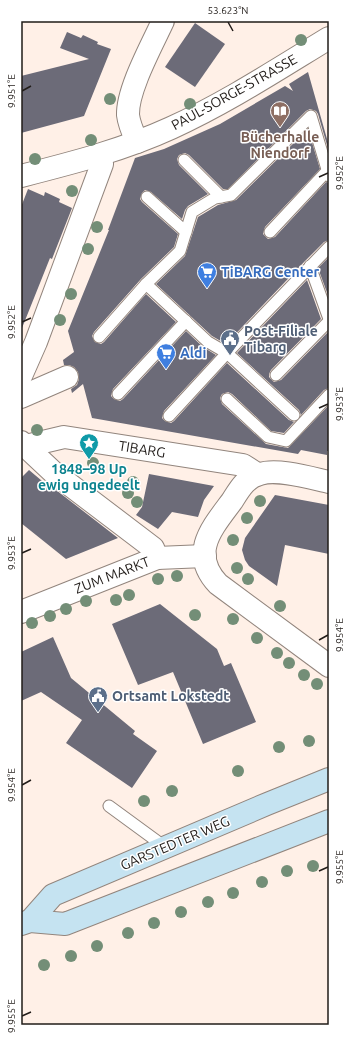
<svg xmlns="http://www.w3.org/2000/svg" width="350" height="1046" viewBox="0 0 350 1046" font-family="Ubuntu,sans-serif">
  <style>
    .building { fill: #6c6b78 }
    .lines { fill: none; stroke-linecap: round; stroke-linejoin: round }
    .lane-casing { stroke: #92857d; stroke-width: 13 }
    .street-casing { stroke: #92857d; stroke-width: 24 }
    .secondary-casing { stroke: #92857d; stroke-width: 24 }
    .lane { stroke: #fff; stroke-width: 11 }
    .street { stroke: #fff; stroke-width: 22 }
    .secondary { stroke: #c5e3f1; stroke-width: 22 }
    .tree { fill: #738e77 }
    .ticks { fill: none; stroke: #211c19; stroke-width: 1.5 }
    .labels { text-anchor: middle; stroke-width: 3; stroke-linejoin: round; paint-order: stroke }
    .street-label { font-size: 14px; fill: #211c19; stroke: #fff }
    .education-label { font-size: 14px; font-weight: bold; fill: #785e54; stroke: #fff }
    .shop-label { font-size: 14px; font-weight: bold; fill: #366cbe; stroke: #fff; text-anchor: start }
    .service-label { font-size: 14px; font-weight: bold; fill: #4e5e75; stroke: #fff; text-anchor: start }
    .culture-label { font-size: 14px; font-weight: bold; fill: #0d838f; stroke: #fff }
    .neatline { fill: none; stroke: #211c19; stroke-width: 1.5 }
    .ticks-label { font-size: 10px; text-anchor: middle; fill: #211c19 }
  </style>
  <rect width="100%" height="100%" fill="#fff0e7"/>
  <!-- building -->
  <g class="building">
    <polygon points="195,23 225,44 195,87 165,67"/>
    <polygon points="67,32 81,38 83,35 98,42 97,44 111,49 84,116 21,133 21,76 89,59 60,48"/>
    <polygon points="308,72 329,146 329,152 318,114 316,111 310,109 306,111 228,189 223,189 189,155 185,153 179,155 177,159 179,165 208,194 188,206 185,210 182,219 151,192 145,190 142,193 140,199 142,202 178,234 174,247 141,279 94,332 92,336 95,342 101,344 104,342 146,294 176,322 113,389 111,396 114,399 120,401 123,399 186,331 203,347 216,355 164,411 162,418 165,421 171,423 174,421 227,363 289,420 294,422 284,433 271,431 232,394 228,392 222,394 220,398 222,404 266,444 288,448 329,405 329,451 327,451 327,455 301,450 298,454 92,418 83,384 72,393 71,389 77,385 79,379 78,372 74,367 69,365 64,365 63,360 74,352 68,331 109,230 108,230 135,158 164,149 220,124 285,86 293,91 289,84"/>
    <polygon points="308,129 320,169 265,227 263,234 268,239 275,237 326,182 329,183 329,240 324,242 305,261 226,344 212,336 156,284 185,256 198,217 218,205 236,200"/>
    <polygon points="28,189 44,196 45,192 60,199 59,202 72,208 52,259 50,258 22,328 21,207"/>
    <polygon points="329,257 329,298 318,268"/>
    <polygon points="307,280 321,319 271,370 269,374 269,377 274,382 281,380 329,331 329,388 324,390 301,415 299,410 237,353"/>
    <polygon points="29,470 54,491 56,490 118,538 66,559 21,523 21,478"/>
    <polygon points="149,474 214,486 204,500 198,517 172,512 158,529 136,515 142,507"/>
    <polygon points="275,495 329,505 329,554 285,545 277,586 249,566 245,560 242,550 245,538"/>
    <polygon points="160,604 217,649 224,666 231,663 256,722 203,744 173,672 138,685 112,624"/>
    <polygon points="53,637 71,678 135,731 133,734 157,751 132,788 66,743 82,720 41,692 21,701 21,652"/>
  </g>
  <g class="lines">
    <defs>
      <g id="lane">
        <polyline points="184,160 221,197"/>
        <polyline points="147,197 186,232"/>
        <polyline points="270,232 327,171"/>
        <polyline points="310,266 329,319"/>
        <polyline points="99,337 146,284"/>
        <polyline points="276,375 329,321"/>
        <polyline points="118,394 186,321"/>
        <polyline points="227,399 268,437 286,441 329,395"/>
        <polyline points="294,415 227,353 208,342 146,284 180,251 192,212 215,198 231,195 311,116 329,176"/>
        <polyline points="169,416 227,353 329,247"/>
        <polyline points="109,806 165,847"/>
      </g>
      <g id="street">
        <path d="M 137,142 C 133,133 129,124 128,115 C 127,90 152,45 163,21"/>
        <path d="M 21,176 C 72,163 123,150 171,128 C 226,103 278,69 329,38"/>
        <polyline points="21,376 36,342 102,164 100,155"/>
        <polyline points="21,397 67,377"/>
        <polyline points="21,442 53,472 153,548 157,558"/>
        <polyline points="26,446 64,437 243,465 257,474"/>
        <path d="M 329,482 C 311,478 277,468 260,474 C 246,477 239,490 232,501 C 212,528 189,553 218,584 L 329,666"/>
        <polyline points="21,612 157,558 205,556"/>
      </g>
      <g id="secondary">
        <polyline points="30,921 53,895 267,804 329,779"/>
        <polyline points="21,924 30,921 65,924 329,821"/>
      </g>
    </defs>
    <!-- lane casing -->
    <use href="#lane" class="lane-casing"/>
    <!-- street casing -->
    <use href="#street" class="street-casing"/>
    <!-- secondary casing -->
    <use href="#secondary" class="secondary-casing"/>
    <!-- lane -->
    <use href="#lane" class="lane"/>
    <!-- street -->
    <use href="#street" class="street"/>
    <!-- secondary -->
    <use href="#secondary" class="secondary"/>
  </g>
  <!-- trees -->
  <g class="tree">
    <circle cx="301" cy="40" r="6"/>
    <circle cx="110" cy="99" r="6"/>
    <circle cx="190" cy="104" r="6"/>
    <circle cx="91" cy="140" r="6"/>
    <circle cx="35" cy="159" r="6"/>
    <circle cx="72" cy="191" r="6"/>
    <circle cx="97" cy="227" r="6"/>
    <circle cx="88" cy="249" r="6"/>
    <circle cx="71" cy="294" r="6"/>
    <circle cx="60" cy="320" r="6"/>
    <circle cx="37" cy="430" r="6"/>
    <circle cx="93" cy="463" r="6"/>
    <circle cx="133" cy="482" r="6"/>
    <circle cx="128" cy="493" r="6"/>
    <circle cx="260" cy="501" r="6"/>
    <circle cx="137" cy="502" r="6"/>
    <circle cx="247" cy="518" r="6"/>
    <circle cx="233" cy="540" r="6"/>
    <circle cx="237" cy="568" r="6"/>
    <circle cx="177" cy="576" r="6"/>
    <circle cx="158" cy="579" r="6"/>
    <circle cx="248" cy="579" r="6"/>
    <circle cx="129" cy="595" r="6"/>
    <circle cx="116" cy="600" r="6"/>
    <circle cx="86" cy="601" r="6"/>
    <circle cx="280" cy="606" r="6"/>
    <circle cx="66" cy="609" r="6"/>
    <circle cx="195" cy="615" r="6"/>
    <circle cx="50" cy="616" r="6"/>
    <circle cx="233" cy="619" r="6"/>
    <circle cx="32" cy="623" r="6"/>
    <circle cx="257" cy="638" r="6"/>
    <circle cx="277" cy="653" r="6"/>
    <circle cx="289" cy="663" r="6"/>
    <circle cx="304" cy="675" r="6"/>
    <circle cx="317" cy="684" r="6"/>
    <circle cx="309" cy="741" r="6"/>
    <circle cx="279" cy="747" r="6"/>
    <circle cx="238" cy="771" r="6"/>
    <circle cx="172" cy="791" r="6"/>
    <circle cx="144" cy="801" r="6"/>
    <circle cx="313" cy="866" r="6"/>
    <circle cx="287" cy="871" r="6"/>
    <circle cx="262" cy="882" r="6"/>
    <circle cx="233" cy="893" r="6"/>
    <circle cx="208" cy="902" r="6"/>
    <circle cx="181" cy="912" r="6"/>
    <circle cx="154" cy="923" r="6"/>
    <circle cx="128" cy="933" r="6"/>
    <circle cx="97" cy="946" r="6"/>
    <circle cx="71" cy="956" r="6"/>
    <circle cx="44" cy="965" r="6"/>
  </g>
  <!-- ticks -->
  <path class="ticks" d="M 228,22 L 233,31M 22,91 L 31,86M 319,177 L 328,173M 22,322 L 31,318M 319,408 L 328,404M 22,553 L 31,549M 319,640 L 328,635M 22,785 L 31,780M 319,871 L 328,867M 22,1016 L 31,1012"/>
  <!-- icons -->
  <defs>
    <symbol id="library-pin" viewBox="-11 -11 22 30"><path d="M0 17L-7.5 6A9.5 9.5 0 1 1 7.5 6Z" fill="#8d6e63" stroke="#fff"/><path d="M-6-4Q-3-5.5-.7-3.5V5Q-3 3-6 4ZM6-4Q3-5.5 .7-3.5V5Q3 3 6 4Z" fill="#fff"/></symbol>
    <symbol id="supermarket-pin" viewBox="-11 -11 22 30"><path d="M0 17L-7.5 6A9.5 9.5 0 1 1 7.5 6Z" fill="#3f7fe0" stroke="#fff"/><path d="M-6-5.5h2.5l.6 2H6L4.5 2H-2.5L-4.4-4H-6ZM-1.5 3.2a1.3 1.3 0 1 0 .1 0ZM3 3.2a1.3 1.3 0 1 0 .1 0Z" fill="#fff"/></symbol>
    <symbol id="civic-pin" viewBox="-11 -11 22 30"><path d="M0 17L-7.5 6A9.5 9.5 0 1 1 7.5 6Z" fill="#5c6f8a" stroke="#fff"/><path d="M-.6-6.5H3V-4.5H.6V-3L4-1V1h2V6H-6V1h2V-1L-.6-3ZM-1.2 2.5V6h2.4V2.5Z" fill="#fff"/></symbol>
    <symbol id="sight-pin" viewBox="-11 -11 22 30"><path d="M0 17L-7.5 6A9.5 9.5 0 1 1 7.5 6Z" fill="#0f9aa8" stroke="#fff"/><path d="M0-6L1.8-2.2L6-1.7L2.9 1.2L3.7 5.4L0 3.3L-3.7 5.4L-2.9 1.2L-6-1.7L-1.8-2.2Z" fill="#fff"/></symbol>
  </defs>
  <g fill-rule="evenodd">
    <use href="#library-pin" x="269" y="100" width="22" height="30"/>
    <use href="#supermarket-pin" x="196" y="261" width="22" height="30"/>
    <use href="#civic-pin" x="219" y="328" width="22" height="30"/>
    <use href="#supermarket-pin" x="155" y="342" width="22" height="30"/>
    <use href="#sight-pin" x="78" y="432" width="22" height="30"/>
    <use href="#civic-pin" x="87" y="685" width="22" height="30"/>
  </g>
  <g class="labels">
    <!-- street labels -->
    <g class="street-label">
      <text transform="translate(234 92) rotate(-29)" y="5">PAUL-SORGE-STRASSE</text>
      <text transform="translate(142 449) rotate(9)" y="5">TIBARG</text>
      <text transform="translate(112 575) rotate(-21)" y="5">ZUM MARKT</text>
      <text transform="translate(175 843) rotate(-23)" y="5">GARSTEDTER WEG</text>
    </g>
    <!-- education labels -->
    <g class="education-label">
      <text x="280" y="142">Bücherhalle<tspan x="280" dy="16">Niendorf</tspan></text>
    </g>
    <!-- shop labels -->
    <g class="shop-label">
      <text x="221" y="277">TiBARG Center</text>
      <text x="180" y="358">Aldi</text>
    </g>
    <!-- service labels -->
    <g class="service-label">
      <text x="244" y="336">Post-Filiale<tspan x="244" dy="16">Tibarg</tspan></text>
      <text x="112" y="701">Ortsamt Lokstedt</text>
    </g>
    <!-- culture labels -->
    <g class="culture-label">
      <text x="89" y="474">1848–98 Up<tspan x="89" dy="16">ewig ungedeelt</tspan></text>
    </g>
  </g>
  <!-- border -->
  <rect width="350" height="1046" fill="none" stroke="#ffffff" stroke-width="44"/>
  <rect x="22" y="22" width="306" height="1002" class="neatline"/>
  <g class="ticks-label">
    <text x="228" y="14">53.623°N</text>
    <text transform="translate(11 91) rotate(-90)" y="4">9.951°E</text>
    <text transform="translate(339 173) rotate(-90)" y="4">9.952°E</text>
    <text transform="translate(11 322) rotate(-90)" y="4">9.952°E</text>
    <text transform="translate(339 404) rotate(-90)" y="4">9.953°E</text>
    <text transform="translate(11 553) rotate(-90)" y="4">9.953°E</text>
    <text transform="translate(339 635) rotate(-90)" y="4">9.954°E</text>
    <text transform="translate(11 785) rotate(-90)" y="4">9.954°E</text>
    <text transform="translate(339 867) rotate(-90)" y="4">9.955°E</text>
    <text transform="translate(11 1016) rotate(-90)" y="4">9.955°E</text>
  </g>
</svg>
